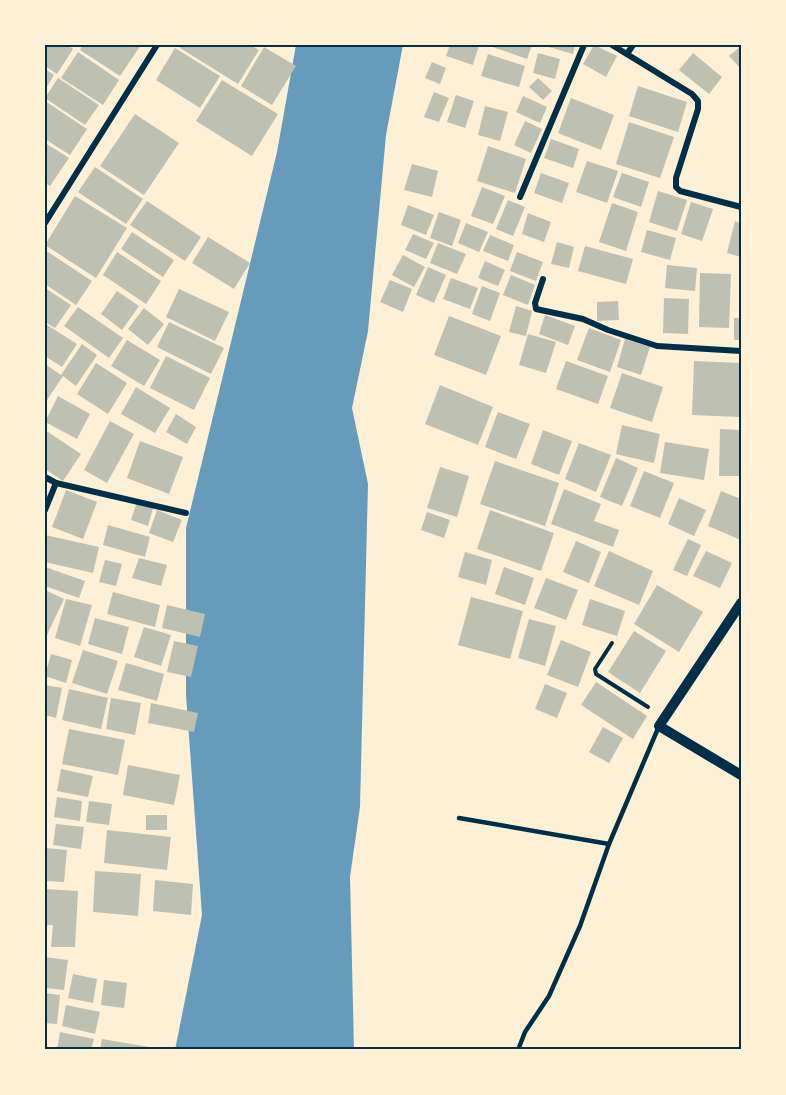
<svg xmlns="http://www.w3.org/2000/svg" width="786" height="1095" viewBox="0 0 786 1095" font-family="'Space Grotesk',sans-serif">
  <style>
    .water { fill: #669bbc }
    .building { fill: #bec0b2 }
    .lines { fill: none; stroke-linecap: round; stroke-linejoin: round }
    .path { stroke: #003049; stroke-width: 4 }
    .service { stroke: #003049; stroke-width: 4.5 }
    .minor { stroke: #003049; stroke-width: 6 }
    .tertiary { stroke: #003049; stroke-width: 10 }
    .neatline { fill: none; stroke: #003049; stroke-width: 2 }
  </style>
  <rect width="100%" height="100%" fill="#fdf0d5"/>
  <!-- water -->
  <polygon class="water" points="296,45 403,45 386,135 368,331 352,408 368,484 360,807 350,877 354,1050 175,1050 202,915 186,695 186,528 277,152"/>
  <!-- building -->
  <g class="building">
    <polygon points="45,45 68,45 73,49 57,74 45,66"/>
    <polygon points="83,45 141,45 120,76 80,50"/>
    <polygon points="182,45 251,45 259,50 238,84 180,48"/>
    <polygon points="450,45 479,45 473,65 446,56"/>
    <polygon points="487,45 532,45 527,59"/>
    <polygon points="542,45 575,45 573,54"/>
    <polygon points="594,45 617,56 606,77 583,64"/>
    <polygon points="741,46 741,69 729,56"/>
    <polygon points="264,47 296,66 272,105 241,86"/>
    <polygon points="175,48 220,76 200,108 156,80"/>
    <polygon points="78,52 119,80 103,105 61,78"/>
    <polygon points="538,53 560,59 555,79 533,73"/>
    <polygon points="693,53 722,77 709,94 679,70"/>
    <polygon points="488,54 525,66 519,87 481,76"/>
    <polygon points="432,62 446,68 440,84 425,78"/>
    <polygon points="45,69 54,75 45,90"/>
    <polygon points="58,78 99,105 85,125 45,98"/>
    <polygon points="538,78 552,91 543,100 529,87"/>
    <polygon points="222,80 278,114 252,156 196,121"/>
    <polygon points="638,86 687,102 678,132 629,116"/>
    <polygon points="434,92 449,98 439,122 424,117"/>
    <polygon points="456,95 474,101 465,128 447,122"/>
    <polygon points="523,96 547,107 540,123 516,112"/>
    <polygon points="571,98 614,115 601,150 558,133"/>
    <polygon points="45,101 87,129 70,155 45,139"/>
    <polygon points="485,106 508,112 500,141 478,135"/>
    <polygon points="135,114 179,143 144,195 100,166"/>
    <polygon points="525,121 542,129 531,153 514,145"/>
    <polygon points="629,122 674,137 660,178 616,164"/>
    <polygon points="551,139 579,149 573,168 544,158"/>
    <polygon points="45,143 69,158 50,186 45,183"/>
    <polygon points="488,146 526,159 515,193 477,181"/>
    <polygon points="587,161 618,171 607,203 576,192"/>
    <polygon points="412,164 438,171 432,197 404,190"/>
    <polygon points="95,167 143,199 126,224 78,192"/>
    <polygon points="541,173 569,183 562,203 534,193"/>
    <polygon points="622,173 649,182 641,207 613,197"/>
    <polygon points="482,187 505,196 493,224 471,216"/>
    <polygon points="658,191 687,200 677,231 649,222"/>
    <polygon points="75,196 127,228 96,278 45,245"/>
    <polygon points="508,200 525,207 513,236 496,229"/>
    <polygon points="147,201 201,237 185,261 130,225"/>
    <polygon points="691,202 713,209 702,241 681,234"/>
    <polygon points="612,203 638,212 626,251 599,242"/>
    <polygon points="408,205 434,215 426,235 401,225"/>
    <polygon points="439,212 461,220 452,246 430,238"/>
    <polygon points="528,213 551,222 544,242 522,234"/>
    <polygon points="735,221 741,223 741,257 727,253"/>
    <polygon points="466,223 488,232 479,252 458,243"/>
    <polygon points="647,230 676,238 670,260 641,252"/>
    <polygon points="132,232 174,260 163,277 121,249"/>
    <polygon points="413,234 434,243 426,259 405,250"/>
    <polygon points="490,235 514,245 508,261 483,251"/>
    <polygon points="208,237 250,263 234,289 192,263"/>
    <polygon points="557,242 574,247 569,268 551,264"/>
    <polygon points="438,243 466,254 457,274 430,263"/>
    <polygon points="585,246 633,259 626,284 578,271"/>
    <polygon points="45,250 92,281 76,305 45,284"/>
    <polygon points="117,252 161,281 146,304 103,275"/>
    <polygon points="517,252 543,262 536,281 510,271"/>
    <polygon points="403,255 425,267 414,287 392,275"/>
    <polygon points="485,261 505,270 498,286 478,278"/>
    <polygon points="667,265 697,268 695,291 665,288"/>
    <polygon points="428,267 446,275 434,303 416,295"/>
    <polygon points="700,273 731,274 729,328 699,327"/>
    <polygon points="511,275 535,285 528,305 503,295"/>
    <polygon points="451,278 478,288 470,309 443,299"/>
    <polygon points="390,280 412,289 403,312 380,302"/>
    <polygon points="482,286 500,293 490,321 472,314"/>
    <polygon points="45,288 71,305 55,328 45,322"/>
    <polygon points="179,289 229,312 215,341 166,317"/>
    <polygon points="117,291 139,306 122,330 101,314"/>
    <polygon points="664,298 689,299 688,334 663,333"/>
    <polygon points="618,301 619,320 597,321 597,302"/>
    <polygon points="516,306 532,311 526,336 509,332"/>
    <polygon points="78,307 123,338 109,358 64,326"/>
    <polygon points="144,308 164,324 148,345 128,329"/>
    <polygon points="545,315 575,326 568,345 539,334"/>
    <polygon points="449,316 501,336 486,375 434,355"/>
    <rect x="734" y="318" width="7" height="22"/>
    <polygon points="169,322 224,348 211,374 157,347"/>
    <polygon points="47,325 77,344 62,367 45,356 45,327"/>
    <polygon points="589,328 621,340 610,372 577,360"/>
    <polygon points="528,334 556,342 546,373 519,365"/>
    <polygon points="625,339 650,347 641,375 617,367"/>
    <polygon points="127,340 160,360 144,386 111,366"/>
    <polygon points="82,344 97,355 76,386 63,376 45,403 45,364 61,375"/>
    <polygon points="166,356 210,378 194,410 150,388"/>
    <polygon points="566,361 608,376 598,404 556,389"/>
    <polygon points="694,361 741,363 739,417 692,415"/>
    <polygon points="96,363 127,383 108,414 77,394"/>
    <polygon points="622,373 663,387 652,422 610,408"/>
    <polygon points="440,385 493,407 478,445 425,424"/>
    <polygon points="136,387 170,408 155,433 121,414"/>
    <polygon points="58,396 90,414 77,439 45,422"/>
    <polygon points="498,412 530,424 516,459 485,447"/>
    <polygon points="176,414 196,427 187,444 166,432"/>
    <polygon points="110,421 134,434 107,483 84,470"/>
    <polygon points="622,425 660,434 654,463 616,454"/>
    <polygon points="720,429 741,430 741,476 719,476"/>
    <polygon points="45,430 81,454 63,481 45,469"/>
    <polygon points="543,430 572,441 559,475 531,464"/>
    <polygon points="140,441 183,457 169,494 127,478"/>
    <polygon points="665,442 709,449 704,480 660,473"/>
    <polygon points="579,443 611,455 596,492 565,479"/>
    <polygon points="616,458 638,468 622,506 600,497"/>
    <polygon points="495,461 559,483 545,526 480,504"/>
    <polygon points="440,467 469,476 457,517 427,508"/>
    <polygon points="644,471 674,483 660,518 630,506"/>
    <polygon points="564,489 601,504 594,521 619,530 613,547 551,524"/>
    <polygon points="66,490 97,502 83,539 52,527"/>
    <polygon points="721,491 741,499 741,540 708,526"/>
    <polygon points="679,498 706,510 694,536 668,524"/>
    <polygon points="137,502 153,508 148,526 131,520"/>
    <polygon points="157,510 182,520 173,542 149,533"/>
    <polygon points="490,510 554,533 541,571 477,549"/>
    <polygon points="427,512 450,520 444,538 421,530"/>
    <polygon points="108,525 150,537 145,557 103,545"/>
    <polygon points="45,535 99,547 93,573 45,562"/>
    <polygon points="688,539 701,545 687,576 673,570"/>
    <polygon points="576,541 601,552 589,583 563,572"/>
    <polygon points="609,551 653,571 639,605 594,586"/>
    <polygon points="706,551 732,563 720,588 693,576"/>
    <polygon points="465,552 492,560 486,585 458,577"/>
    <polygon points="139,558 167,565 161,586 132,578"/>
    <polygon points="105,560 122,564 116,586 99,582"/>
    <polygon points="45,567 85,581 79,598 45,586"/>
    <polygon points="504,567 534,578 525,605 495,594"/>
    <polygon points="546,578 578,590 566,620 534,608"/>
    <polygon points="657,585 703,612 679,652 634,624"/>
    <polygon points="45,590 64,599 47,635 45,634"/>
    <polygon points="113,592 160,605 155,627 107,614"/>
    <polygon points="471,597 523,611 510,659 458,645"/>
    <polygon points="66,599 92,605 80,646 55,638"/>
    <polygon points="590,599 625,611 617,636 582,625"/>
    <polygon points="167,605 205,614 200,637 162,628"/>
    <polygon points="95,618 129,627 122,654 88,644"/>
    <polygon points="529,619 556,626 545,666 518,658"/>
    <polygon points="144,627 171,635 161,666 134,657"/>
    <polygon points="634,631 666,651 640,693 608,672"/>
    <polygon points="561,640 591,652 578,687 547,675"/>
    <polygon points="174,641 198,646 191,677 167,672"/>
    <polygon points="83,650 118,661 107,694 72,683"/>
    <polygon points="51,654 72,660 66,683 45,676"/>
    <polygon points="126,663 164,674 157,701 118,690"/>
    <polygon points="596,682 647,716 633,739 581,705"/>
    <polygon points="545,684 567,693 557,718 535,709"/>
    <polygon points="45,685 62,688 56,718 45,715"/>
    <polygon points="69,689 108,698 101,729 62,720"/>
    <polygon points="111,698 141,703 135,735 106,729"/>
    <polygon points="151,703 198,713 194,732 148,723"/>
    <polygon points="603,727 623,738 609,763 589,752"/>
    <polygon points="69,729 125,740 118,775 62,764"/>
    <polygon points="128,765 180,775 174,805 123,795"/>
    <polygon points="61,769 93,776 88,797 57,791"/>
    <polygon points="57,797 82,801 80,821 54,817"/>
    <polygon points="89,801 112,804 109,825 86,822"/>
    <rect x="146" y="815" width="21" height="15"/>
    <polygon points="56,824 84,827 81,849 53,845"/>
    <polygon points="107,830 171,837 167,870 104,863"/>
    <polygon points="45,848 67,850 64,882 45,881"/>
    <polygon points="95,871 141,874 138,916 93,912"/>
    <polygon points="155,880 193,884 191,915 153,911"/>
    <polygon points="45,889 78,891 75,947 51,947 53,925 45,925"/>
    <polygon points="45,957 68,960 64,990 45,988"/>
    <polygon points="73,974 97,979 93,1003 68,998"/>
    <polygon points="104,980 127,983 124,1008 101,1005"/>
    <polygon points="45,993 60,995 57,1024 45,1023"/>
    <polygon points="66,1005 100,1012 95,1034 62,1026"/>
    <polygon points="60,1032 94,1039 91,1050 57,1050"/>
    <polygon points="102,1039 149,1047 148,1050 100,1050"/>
  </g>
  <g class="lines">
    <!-- path -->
    <polyline class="path" points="612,643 595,669 596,674 648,707"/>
    <!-- service -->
    <g class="service">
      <polyline points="459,818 609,844"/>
      <polyline points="518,1050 525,1032 549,996 580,926 609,844 659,726"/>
    </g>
    <!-- minor -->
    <g class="minor">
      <polyline points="612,45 692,94 698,101 698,109 676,178 676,187 680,191 741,207"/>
      <polyline points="627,54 633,45"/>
      <polyline points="520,197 584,45"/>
      <polyline points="45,223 157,45"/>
      <polyline points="543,279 535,303 536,309 583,319 608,330 657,346 741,351"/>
      <polyline points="45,477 56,483 186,513"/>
      <polyline points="45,510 56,483"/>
    </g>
    <!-- tertiary -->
    <polyline class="tertiary" points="741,603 659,726 741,775"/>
  </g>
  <!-- border -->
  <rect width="786" height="1095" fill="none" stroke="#fdf0d5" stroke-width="93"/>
  <rect x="46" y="46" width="694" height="1002" class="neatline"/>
</svg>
